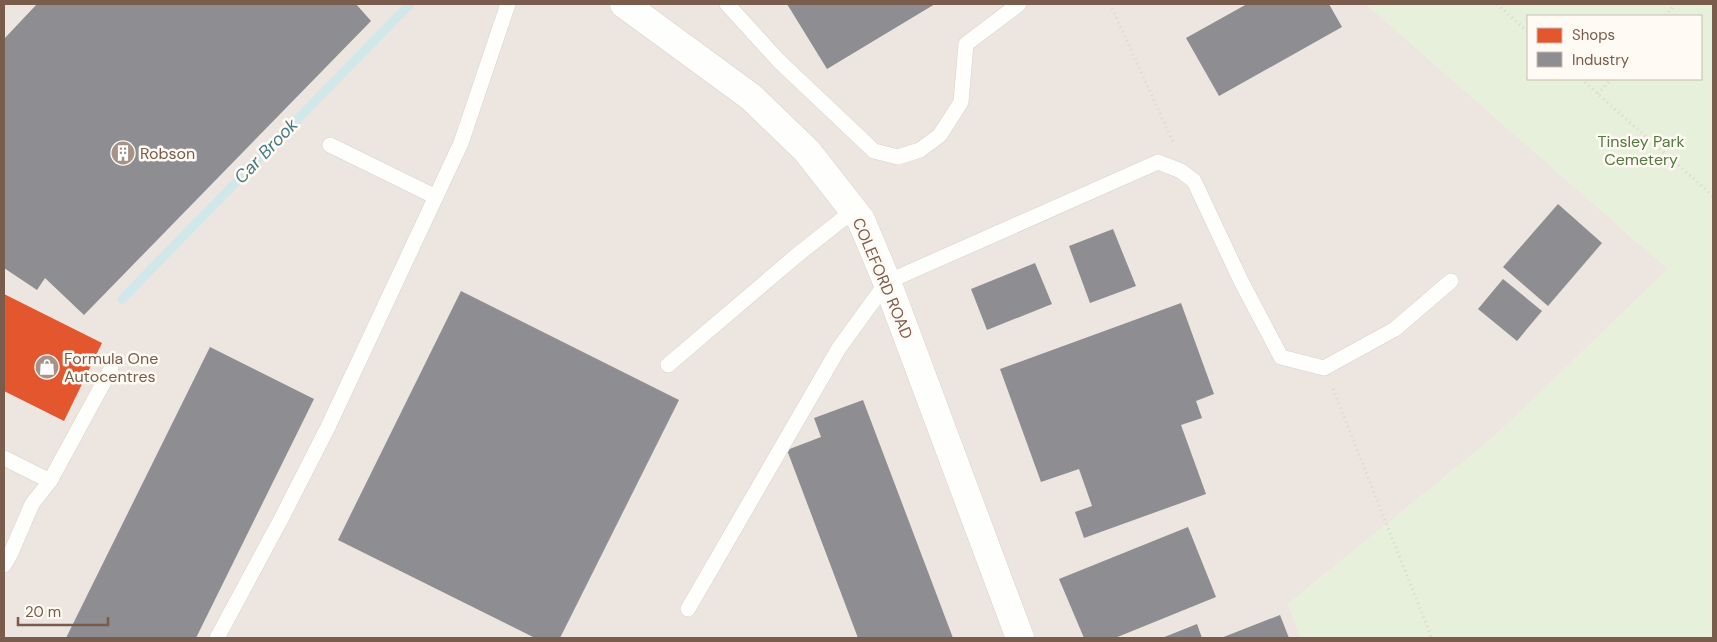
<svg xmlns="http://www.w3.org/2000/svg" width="1717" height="642" viewBox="0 0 1717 642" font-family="'DM Sans',sans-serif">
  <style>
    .industrial { fill: #ede5e0 }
    .green { fill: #e7f0db; fill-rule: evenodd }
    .shops { fill: #e4572e }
    .industry { fill: #8d8d92 }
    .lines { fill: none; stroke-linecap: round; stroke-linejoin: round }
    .stream { stroke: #d0e8ea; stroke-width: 9 }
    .service-casing { stroke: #d7d1cb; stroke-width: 16 }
    .minor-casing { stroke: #d7d1cb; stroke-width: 29 }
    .path { stroke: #dcd5d0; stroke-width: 3; stroke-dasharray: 1 4; stroke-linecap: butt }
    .service { stroke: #fefefd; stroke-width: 15 }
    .minor { stroke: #fefefd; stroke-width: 28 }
    .labels { text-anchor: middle; stroke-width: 5; stroke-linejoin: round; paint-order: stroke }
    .park-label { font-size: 16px; fill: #537a41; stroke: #fffaf3 }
    .poi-label { font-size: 16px; fill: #7a5c4d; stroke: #fffaf3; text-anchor: start }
    .street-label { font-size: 16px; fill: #7a5c4d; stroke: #fffaf3 }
    .water-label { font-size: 18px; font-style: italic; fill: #437c86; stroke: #fffaf3 }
  </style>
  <rect width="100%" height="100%" fill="#f9f5f0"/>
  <!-- industrial -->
  <polygon class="industrial" points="4,4 1366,4 1668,269 1494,437 1288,604 1301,638 4,638"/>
  <!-- green -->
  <path class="green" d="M 1366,4 L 1713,4 L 1713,638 L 1301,638 L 1288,604 L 1494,437 L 1668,269 ZM 1528,16 L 1701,16 L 1701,79 L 1528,79 Z"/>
  <!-- shops -->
  <polygon class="shops" points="4,294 102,343 64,421 4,391"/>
  <!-- industry -->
  <g class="industry">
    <polygon points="37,4 356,4 371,21 84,315 45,278 37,290 4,268 4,39"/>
    <polygon points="787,4 935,4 827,69"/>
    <polygon points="1247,4 1329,4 1342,27 1219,96 1186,38"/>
    <polygon points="1558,204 1602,243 1548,306 1503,267"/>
    <polygon points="1113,229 1136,286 1090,303 1069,246"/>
    <polygon points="1035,263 1052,304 987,330 971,289"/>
    <polygon points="1503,279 1542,311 1517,341 1478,309"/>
    <polygon points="461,291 679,400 560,638 535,638 338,540"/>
    <polygon points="1181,303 1214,394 1196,401 1202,418 1181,425 1206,494 1084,538 1075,512 1092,506 1079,469 1041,482 1000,369"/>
    <polygon points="210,347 314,399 196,638 66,638"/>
    <polygon points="863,400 953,638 858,638 787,450 821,437 814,418"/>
    <polygon points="1188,527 1216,597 1115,638 1084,638 1059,579"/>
    <polygon points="1280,615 1289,638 1221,638"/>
    <polygon points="1197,624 1202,638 1162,638"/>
  </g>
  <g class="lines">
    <!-- stream -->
    <polyline class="stream" points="122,299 410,4"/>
    <defs>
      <g id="service">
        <polyline points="727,4 779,61 874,151 898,157 920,150 940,135 961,102 966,44 1019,4"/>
        <polyline points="330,145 436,197"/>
        <polyline points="668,365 796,256 854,210"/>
        <polyline points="4,458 50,481"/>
        <polyline points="4,565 10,555 32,504 50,481 111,369"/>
        <polyline points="688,609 839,348 887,282 1158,162 1181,171 1194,181 1241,281 1281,357 1324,368 1395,329 1451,281"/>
        <polyline points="217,638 280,521 328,427 461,143 508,4"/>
      </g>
      <polyline id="minor" points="624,4 751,97 807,151 861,220 887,282 1020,638"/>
    </defs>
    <!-- service casing -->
    <use href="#service" class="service-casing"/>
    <!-- minor casing -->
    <use href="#minor" class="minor-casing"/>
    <!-- path -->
    <g class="path">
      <polyline points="1110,4 1174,144"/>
      <polyline points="1497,4 1528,32"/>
      <polyline points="1665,16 1675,4"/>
      <polyline points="1581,79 1713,196"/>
      <polyline points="1598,94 1611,79"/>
      <polyline points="1333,389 1431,636 1434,638"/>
    </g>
    <!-- service -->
    <use href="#service" class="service"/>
    <!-- minor -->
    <use href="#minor" class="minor"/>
  </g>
  <!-- icons -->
  <defs>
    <symbol id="building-disc" viewBox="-11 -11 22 22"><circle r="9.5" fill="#a69286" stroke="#fffaf3"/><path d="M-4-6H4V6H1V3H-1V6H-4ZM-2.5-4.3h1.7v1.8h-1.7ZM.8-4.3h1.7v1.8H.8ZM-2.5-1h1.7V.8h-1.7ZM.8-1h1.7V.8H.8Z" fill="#fff"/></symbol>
    <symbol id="shop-disc" viewBox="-11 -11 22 22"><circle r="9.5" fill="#a69286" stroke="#fffaf3"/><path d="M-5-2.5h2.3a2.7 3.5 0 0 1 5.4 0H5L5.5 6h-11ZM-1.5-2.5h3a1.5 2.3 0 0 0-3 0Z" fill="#fff"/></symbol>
  </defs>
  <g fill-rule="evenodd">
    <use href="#building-disc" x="109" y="139" width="28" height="28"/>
    <use href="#shop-disc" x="33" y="353" width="28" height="28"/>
  </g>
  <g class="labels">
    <!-- park labels -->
    <g class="park-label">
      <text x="1641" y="147">Tinsley Park<tspan x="1641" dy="18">Cemetery</tspan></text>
    </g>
    <!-- poi labels -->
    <g class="poi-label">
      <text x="140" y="159">Robson</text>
      <text x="64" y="364">Formula One<tspan x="64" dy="18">Autocentres</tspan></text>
    </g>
    <!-- street labels -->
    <g class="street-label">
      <text transform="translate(883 278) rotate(67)" y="6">COLEFORD ROAD</text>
    </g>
    <!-- water labels -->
    <g class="water-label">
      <text transform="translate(266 151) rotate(-46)" y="6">Car Brook</text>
    </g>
  </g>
  <!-- border -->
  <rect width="1717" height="642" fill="none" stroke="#7a5c4d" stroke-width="10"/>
  <!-- legend -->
  <rect x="1527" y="15" width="175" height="65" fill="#fffaf3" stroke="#cabbb1"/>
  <rect x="1537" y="28" width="25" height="15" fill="#e4572e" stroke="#cabbb1"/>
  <text x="1572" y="40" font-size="15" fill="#7a5c4d">Shops</text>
  <rect x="1537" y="52" width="25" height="15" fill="#8d8d92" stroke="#cabbb1"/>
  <text x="1572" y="65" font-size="15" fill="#7a5c4d">Industry</text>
  <!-- scale -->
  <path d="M18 617v8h90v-8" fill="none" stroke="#7a5c4d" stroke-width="2.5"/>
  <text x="25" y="617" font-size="15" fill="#7a5c4d" stroke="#fffaf3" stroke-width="4" paint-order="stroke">20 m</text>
</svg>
